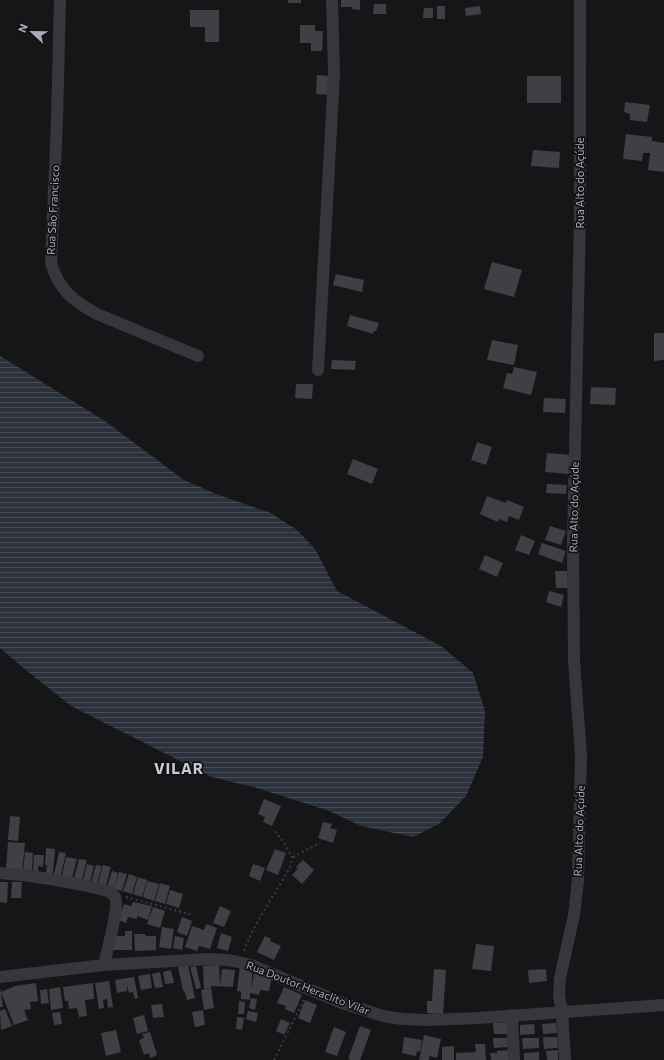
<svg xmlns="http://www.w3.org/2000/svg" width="664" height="1060" viewBox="0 0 664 1060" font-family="Commissioner,sans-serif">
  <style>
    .water { fill: url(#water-rules) }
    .building { fill: #403f44 }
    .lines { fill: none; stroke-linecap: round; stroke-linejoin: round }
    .path { stroke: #3c3d43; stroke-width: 2; stroke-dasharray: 2 3; stroke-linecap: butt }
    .minor { stroke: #36373c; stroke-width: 12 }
    .labels { text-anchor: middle; stroke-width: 3.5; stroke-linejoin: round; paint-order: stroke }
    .street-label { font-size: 11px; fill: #a7aab7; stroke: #111012 }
    .district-label { font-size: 15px; font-weight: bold; letter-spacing: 1px; fill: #c8cad3; stroke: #111012 }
  </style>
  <defs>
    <pattern id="water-rules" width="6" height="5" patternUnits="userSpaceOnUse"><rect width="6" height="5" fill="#2c323b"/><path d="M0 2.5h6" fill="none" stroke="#484d55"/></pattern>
  </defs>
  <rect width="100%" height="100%" fill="#161517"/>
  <!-- water -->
  <polygon class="water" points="0,356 105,421 184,480 216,494 271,513 297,530 315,549 337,591 441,646 473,673 485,711 483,757 466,796 439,824 413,837 361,826 329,811 257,788 212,777 71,706 26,670 0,648"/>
  <!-- building -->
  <g class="building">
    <rect x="288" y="0" width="13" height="3"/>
    <polygon points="341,0 360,0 360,10 352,9 352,7 341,7"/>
    <polygon points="374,4 386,4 386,14 373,14"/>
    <rect x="437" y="6" width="8" height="13"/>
    <polygon points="480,6 481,14 466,16 465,8"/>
    <polygon points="424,8 433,8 433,18 423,18"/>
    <polygon points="190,10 219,10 219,42 205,42 205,27 190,27"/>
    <polygon points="300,25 315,25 315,31 323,31 322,51 311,51 311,43 300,43"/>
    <polygon points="317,75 330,76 328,95 316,94"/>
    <rect x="527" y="76" width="34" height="27"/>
    <polygon points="625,102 650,105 647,122 630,120 630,114 624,112"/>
    <polygon points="626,134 652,137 652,141 664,143 664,172 648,170 650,153 643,153 642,161 623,159"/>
    <polygon points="533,150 560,152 559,168 531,166"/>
    <polygon points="492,262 522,270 514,297 484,289"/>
    <polygon points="336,274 364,280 362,292 333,285"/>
    <polygon points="350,315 379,323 376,331 374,331 373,334 347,326"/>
    <polygon points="654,333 664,333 664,360 654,361"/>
    <polygon points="492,340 518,345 514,365 487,360"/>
    <polygon points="332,360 356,361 355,370 331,369"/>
    <polygon points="514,367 537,372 531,395 503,388 507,373 512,374"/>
    <polygon points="296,384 313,384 312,399 295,398"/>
    <polygon points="591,387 616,388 615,405 590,404"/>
    <polygon points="544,398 566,399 565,413 543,412"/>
    <polygon points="477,442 492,447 486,465 471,460"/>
    <polygon points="547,453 570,455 569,474 545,472"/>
    <polygon points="353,459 378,469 372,484 347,474"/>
    <polygon points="547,484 567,485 566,494 546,493"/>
    <polygon points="487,496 506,503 507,500 524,507 519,520 509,516 507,522 499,519 498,522 480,514"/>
    <polygon points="550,526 566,531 561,545 545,540"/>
    <polygon points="521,535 535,541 529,555 515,550"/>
    <polygon points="542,543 566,551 562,563 538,554"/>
    <polygon points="485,555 503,563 497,577 479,569"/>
    <polygon points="555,571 567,571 568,588 556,588"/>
    <polygon points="549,591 564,595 561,607 546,602"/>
    <polygon points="264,799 281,806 272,826 263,822 265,817 258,814"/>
    <polygon points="10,816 20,817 18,841 8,840"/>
    <polygon points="323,822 332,824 330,828 337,830 333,843 318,838"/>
    <polygon points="8,842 25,843 22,871 6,869"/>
    <polygon points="46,848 55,849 53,873 46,873 47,865 45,865"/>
    <polygon points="275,849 286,853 278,875 266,870"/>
    <polygon points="25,852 33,853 32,872 23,871"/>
    <polygon points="59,852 66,853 61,875 54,874"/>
    <polygon points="34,855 44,855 43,867 38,866 38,872 33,872"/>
    <polygon points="66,857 77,859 72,878 62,876"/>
    <polygon points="79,859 87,860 82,880 74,878"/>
    <polygon points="303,860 314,870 302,884 292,875 298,869 296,867"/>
    <polygon points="87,864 94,866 90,882 83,881"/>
    <polygon points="253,864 265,868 260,881 249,876"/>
    <polygon points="96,865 102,866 97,884 91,883"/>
    <polygon points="103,865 111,867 106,886 98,884"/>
    <polygon points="112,871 118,873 114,889 107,887"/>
    <polygon points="119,872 127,874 122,891 114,889"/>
    <polygon points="129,874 137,877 132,894 123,891"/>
    <polygon points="138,877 147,880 142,897 133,894"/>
    <polygon points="147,881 159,884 154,901 143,897"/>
    <polygon points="0,882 8,882 7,903 0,902"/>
    <polygon points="12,882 22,882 21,898 11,898"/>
    <polygon points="160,883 170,886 165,904 155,901"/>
    <polygon points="170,890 183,894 179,908 166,904"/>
    <polygon points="133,902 152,906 148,920 137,916 137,919 128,917 126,923 118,920 124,904 131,906"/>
    <polygon points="220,906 231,911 224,927 213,923"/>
    <polygon points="153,907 165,911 160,928 147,924"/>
    <polygon points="182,917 192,921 187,936 177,932"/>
    <polygon points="206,924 217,928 210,949 199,946 197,951 185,947 192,926 204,930"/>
    <polygon points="162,927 174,929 171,949 159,947"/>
    <polygon points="125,931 132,931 132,950 113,950 114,936 125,936"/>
    <polygon points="221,933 232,937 228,951 217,948"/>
    <polygon points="134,934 145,934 146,936 156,936 156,950 135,951"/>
    <polygon points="175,936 184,938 182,950 173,948"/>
    <polygon points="265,936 271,939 270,941 281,946 274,960 257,952"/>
    <polygon points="476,944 494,946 491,971 472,969"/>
    <polygon points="188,965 195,998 187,1000 184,990 183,991 178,967"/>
    <polygon points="219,965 220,986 222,969 235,970 233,987 211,986 211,988 204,989 203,966"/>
    <polygon points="196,966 201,988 196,989 190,967"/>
    <polygon points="240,966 253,967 251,991 254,973 272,976 269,991 260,990 259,995 250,993 250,1000 241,999 241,992 237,991"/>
    <polygon points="434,969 446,970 443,1014 427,1013 427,1001 432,1001"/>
    <polygon points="546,969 547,981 529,983 528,970"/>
    <polygon points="171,970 174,983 165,984 163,972"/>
    <polygon points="160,972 163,987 155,988 152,974"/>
    <polygon points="150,974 152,988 141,990 138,976"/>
    <polygon points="134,977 138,998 135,999 133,992 129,993 127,985 127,991 117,993 115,980"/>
    <polygon points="109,981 113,1007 108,1008 107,999 103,1000 104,1008 99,1009 95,983"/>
    <polygon points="36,983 38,1001 30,1002 31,1009 24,1010 28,1020 14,1025 1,992 3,1007 0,1007 0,989 1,992 15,986"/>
    <polygon points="93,983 94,999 85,1000 87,1016 79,1017 77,1008 69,1009 68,1001 65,1001 63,987"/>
    <polygon points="60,987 63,1008 51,1010 49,989"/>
    <polygon points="284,987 302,995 294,1013 285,1009 286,1006 277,1003"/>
    <polygon points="211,988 214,1008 204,1010 201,990"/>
    <polygon points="47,989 49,1003 41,1004 40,990"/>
    <polygon points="251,998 257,999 255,1010 249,1008"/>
    <polygon points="305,1000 317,1005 310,1023 298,1018"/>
    <polygon points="239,1001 245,1002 244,1014 238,1014"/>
    <polygon points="162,1004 164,1017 153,1018 151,1005"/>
    <polygon points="5,1009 12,1026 1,1030 0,1011"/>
    <polygon points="203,1010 205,1025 195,1027 192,1012"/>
    <polygon points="248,1011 258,1013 256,1022 246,1019"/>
    <polygon points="60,1012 62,1024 54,1025 52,1013"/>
    <polygon points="144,1015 148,1031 137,1034 133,1018"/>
    <polygon points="237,1017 244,1018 242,1030 236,1029"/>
    <polygon points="281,1019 290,1023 284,1035 276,1031"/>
    <polygon points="507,1022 508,1034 494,1034 493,1023"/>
    <polygon points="556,1023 557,1033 543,1034 542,1024"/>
    <polygon points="534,1024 535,1034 520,1035 520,1025"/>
    <polygon points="360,1026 371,1030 360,1060 351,1060 348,1059"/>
    <polygon points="334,1027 346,1032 337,1056 325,1052"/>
    <polygon points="116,1030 121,1052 106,1056 101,1033"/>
    <polygon points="150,1032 157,1055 150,1058 149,1053 144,1055 139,1040 144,1038 142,1034"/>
    <polygon points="424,1035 441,1039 437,1058 429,1056 429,1060 419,1060"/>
    <polygon points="404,1037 422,1040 420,1052 417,1051 416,1056 402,1053"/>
    <polygon points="543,1037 557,1037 558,1048 544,1049"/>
    <polygon points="493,1038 508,1038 508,1047 494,1048"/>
    <polygon points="522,1038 539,1038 539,1048 523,1049"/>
    <polygon points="475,1044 485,1044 486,1060 456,1060 456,1053 476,1052"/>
    <polygon points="454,1046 454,1060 442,1060 442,1047"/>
    <polygon points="509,1050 509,1060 491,1060 490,1053 497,1053 497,1051"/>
    <polygon points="558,1050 558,1060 547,1060 546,1051"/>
    <polygon points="539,1052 539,1060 524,1060 524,1053"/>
  </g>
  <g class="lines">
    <!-- path -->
    <g class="path">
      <polyline points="293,857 320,843"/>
      <polyline points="126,897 193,915"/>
      <path d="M 244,951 C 255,920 276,894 291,865 L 292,857 L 283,841 L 274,830"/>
      <polyline points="274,1060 304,1000"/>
    </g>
    <!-- minor -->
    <g class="minor">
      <path d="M 60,0 L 57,120 L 51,263 C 59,290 73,301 97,314 L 198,356"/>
      <polyline points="318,370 334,74 332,0"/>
      <path d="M 0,873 C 37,876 72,882 108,891 C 111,893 114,895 115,897 C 120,906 106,953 104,965"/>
      <polyline points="0,977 104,965 208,959 229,960 251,965 342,1003 383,1016 402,1019 427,1020 479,1018 664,1005"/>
      <polyline points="512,1015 514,1060"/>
      <polyline points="565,1060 562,1011 559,996 560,978 574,915 578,880 581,756 574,661 573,542 580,215 580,0"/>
    </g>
  </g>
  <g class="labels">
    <!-- street labels -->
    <g class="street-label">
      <text transform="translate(580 183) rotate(-90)" y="4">Rua Alto do Açúde</text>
      <text transform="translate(53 210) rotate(-87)" y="4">Rua Sâo Francisco</text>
      <text transform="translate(574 507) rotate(-89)" y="4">Rua Alto do Açúde</text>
      <text transform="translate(579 831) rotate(-88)" y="4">Rua Alto do Açúde</text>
      <text transform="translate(308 988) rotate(21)" y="4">Rua Doutor Heraclito Vilar</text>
    </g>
    <!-- district labels -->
    <g class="district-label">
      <text x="179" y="774">VILAR</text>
    </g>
  </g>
  <!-- north arrow -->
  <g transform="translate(32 32) rotate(292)" stroke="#111012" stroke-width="3" paint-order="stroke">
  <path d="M0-3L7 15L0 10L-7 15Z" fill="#a7aab7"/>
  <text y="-6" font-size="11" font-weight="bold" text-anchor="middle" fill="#a7aab7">N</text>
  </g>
</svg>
